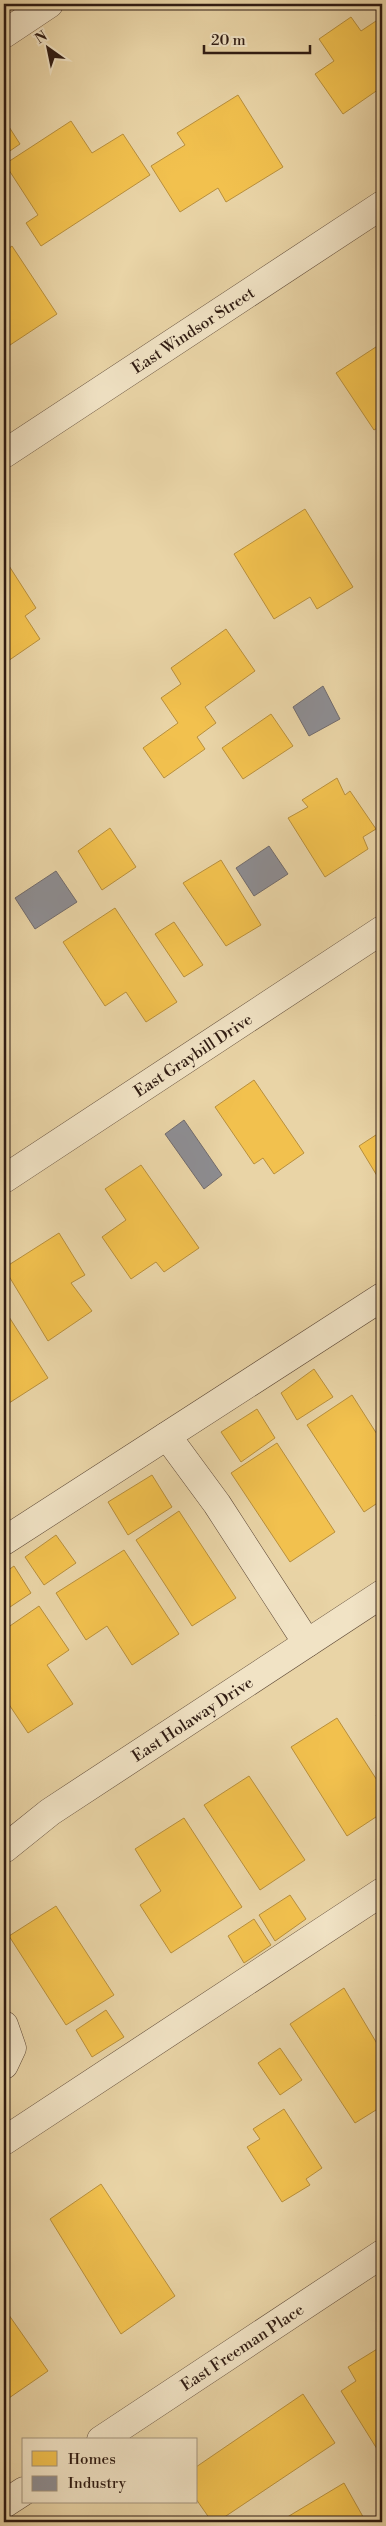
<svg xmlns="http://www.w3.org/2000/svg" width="386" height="2526" viewBox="0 0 386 2526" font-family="'Libre Bodoni',serif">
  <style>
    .homes { fill: #f2c14e; stroke: #b88f3c }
    .industry { fill: #8d8d92; stroke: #716b6c }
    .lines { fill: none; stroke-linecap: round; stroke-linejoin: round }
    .minor-casing { stroke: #5e4937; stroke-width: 29 }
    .minor { stroke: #f1e3c5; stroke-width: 28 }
    .labels { text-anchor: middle; stroke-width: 5; stroke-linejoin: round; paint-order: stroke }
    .street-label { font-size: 16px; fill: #2f1b12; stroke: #f1e3c5 }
  </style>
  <rect width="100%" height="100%" fill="#e9d4a6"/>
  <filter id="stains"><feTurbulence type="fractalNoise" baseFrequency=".004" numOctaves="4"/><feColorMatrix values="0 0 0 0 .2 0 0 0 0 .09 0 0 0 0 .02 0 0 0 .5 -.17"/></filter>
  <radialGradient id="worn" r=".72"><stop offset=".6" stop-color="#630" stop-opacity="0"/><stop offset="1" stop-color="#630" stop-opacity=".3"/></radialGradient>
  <!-- homes -->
  <g class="homes">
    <polygon points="351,17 361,31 382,17 382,87 343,114 315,74 334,61 319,39"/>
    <polygon points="238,95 283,167 226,202 218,188 180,212 151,166 185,145 177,133"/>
    <polygon points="4,119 20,144 4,155"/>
    <polygon points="71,121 92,153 123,134 150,175 41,246 26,223 38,215 5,164"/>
    <polygon points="12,246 57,314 4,349 4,252"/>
    <polygon points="382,343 382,425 374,430 336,373"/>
    <polygon points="305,509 353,587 317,609 310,597 274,619 234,554"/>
    <polygon points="4,558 36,608 25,616 40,639 8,661 4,655"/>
    <polygon points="226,629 255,671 205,707 216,723 197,737 205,749 164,778 143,748 178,723 161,698 181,684 171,668"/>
    <polygon points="271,714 293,746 243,779 222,748"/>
    <polygon points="337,778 345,795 350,791 376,829 363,837 368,849 325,877 288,818 308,807 302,800"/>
    <polygon points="110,828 136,867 102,890 78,851"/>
    <polygon points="221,860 261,925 226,946 183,883"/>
    <polygon points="115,908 177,1002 146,1022 126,992 105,1006 63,942"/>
    <polygon points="174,922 203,965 184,977 155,934"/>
    <polygon points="254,1080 304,1153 274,1174 263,1158 254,1164 215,1107"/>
    <polygon points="382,1131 382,1184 359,1146"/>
    <polygon points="141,1165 199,1248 164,1272 156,1262 131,1279 102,1237 126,1220 105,1189"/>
    <polygon points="59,1233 85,1275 71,1283 92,1311 48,1341 4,1268"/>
    <polygon points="4,1309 48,1378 6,1405 4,1401"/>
    <polygon points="314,1369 333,1397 297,1420 281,1393"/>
    <polygon points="352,1395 382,1442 382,1500 364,1512 307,1425"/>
    <polygon points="257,1409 275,1438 241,1462 221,1432"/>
    <polygon points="277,1443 335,1532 290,1562 231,1473"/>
    <polygon points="152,1475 172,1507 128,1535 108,1502"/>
    <polygon points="179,1511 236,1598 192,1626 136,1540"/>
    <polygon points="56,1535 76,1563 44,1585 25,1557"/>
    <polygon points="124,1550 179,1634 132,1665 107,1626 86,1640 56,1593"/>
    <polygon points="14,1566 31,1593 4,1611 4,1573"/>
    <polygon points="39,1606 69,1650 47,1665 73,1704 28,1733 4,1697 4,1630"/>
    <polygon points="382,1688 382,1700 377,1692"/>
    <polygon points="382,1711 382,1724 376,1715"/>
    <polygon points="337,1718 382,1788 382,1813 347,1836 291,1747"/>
    <polygon points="249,1776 305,1860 260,1890 204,1805"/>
    <polygon points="184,1818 242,1907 171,1953 140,1905 161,1891 135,1849"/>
    <polygon points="290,1895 306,1919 275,1941 259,1915"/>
    <polygon points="56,1906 114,1995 66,2025 9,1936"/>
    <polygon points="254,1919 271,1945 244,1963 228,1936"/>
    <polygon points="344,1988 382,2052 382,2119 376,2110 355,2123 290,2024"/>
    <polygon points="106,2010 124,2037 92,2057 76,2030"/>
    <polygon points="280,2048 302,2080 280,2095 258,2063"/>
    <polygon points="284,2109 322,2168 306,2179 310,2185 282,2202 247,2147 260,2139 253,2129"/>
    <polygon points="101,2184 175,2296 121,2334 50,2219"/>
    <polygon points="4,2308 48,2371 9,2398 4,2391"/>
    <polygon points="382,2346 382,2457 341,2391 356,2381 348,2367"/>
    <polygon points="303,2394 335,2443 217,2522 212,2522 196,2499 196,2467"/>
    <polygon points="344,2483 366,2522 279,2522"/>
  </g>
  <!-- industry -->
  <g class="industry">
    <polygon points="323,686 340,719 309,736 293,707"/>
    <polygon points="269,846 288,874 254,896 236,868"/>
    <polygon points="56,871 77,902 35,929 15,898"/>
    <polygon points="184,1120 222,1175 204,1189 165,1134"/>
  </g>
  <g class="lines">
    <defs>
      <g id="minor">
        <polyline points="4,34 49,4"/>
        <path id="s1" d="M 4,454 L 382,205"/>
        <path id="s2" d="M 4,1179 L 382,930"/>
        <polyline points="167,1436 217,1504 307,1643"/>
        <polyline points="4,1541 382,1297"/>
        <path id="s3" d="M 4,1849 L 50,1812 L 382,1594"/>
        <polyline points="4,2025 12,2048 4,2065"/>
        <polyline points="4,2141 382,1892"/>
        <path id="s4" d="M 101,2440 L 382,2254"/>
        <polyline points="4,2504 24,2491"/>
      </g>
    </defs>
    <!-- minor casing -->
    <use href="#minor" class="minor-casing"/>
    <!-- minor -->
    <use href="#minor" class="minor"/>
  </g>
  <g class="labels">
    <!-- street labels -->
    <g class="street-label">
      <text dy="6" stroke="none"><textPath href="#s1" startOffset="226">East Windsor Street</textPath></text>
      <text dy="6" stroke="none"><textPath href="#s2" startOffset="226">East Graybill Drive</textPath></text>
      <text dy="6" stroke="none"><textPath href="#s3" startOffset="229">East Holaway Drive</textPath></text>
      <text dy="6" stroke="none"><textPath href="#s4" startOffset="169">East Freeman Place</textPath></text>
    </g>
  </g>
  <!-- margin -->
  <rect width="386" height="2526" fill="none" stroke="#e9d4a6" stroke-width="20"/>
  <rect x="5" y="5" width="376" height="2516" fill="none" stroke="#2f1b12" stroke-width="2.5"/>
  <rect x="10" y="10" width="366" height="2506" fill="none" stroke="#2f1b12"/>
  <!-- legend -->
  <rect x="22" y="2438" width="175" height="65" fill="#f1e3c5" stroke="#a3937d"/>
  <rect x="32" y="2451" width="25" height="15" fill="#f2c14e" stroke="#a3937d"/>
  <text x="68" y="2464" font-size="15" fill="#2f1b12">Homes</text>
  <rect x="32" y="2476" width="25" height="15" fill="#8d8d92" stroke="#a3937d"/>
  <text x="68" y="2488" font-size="15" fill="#2f1b12">Industry</text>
  <!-- north arrow -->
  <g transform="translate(48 48) rotate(327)" stroke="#f1e3c5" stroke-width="4" paint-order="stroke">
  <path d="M0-4L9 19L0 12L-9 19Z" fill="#2f1b12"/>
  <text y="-8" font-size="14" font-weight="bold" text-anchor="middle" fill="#2f1b12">N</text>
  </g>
  <!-- scale -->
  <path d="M204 45v8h106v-8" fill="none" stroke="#2f1b12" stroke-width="2.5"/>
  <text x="211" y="45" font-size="15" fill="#2f1b12" stroke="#f1e3c5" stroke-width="4" paint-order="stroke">20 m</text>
  <rect width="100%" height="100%" filter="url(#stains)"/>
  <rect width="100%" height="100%" fill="url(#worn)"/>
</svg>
